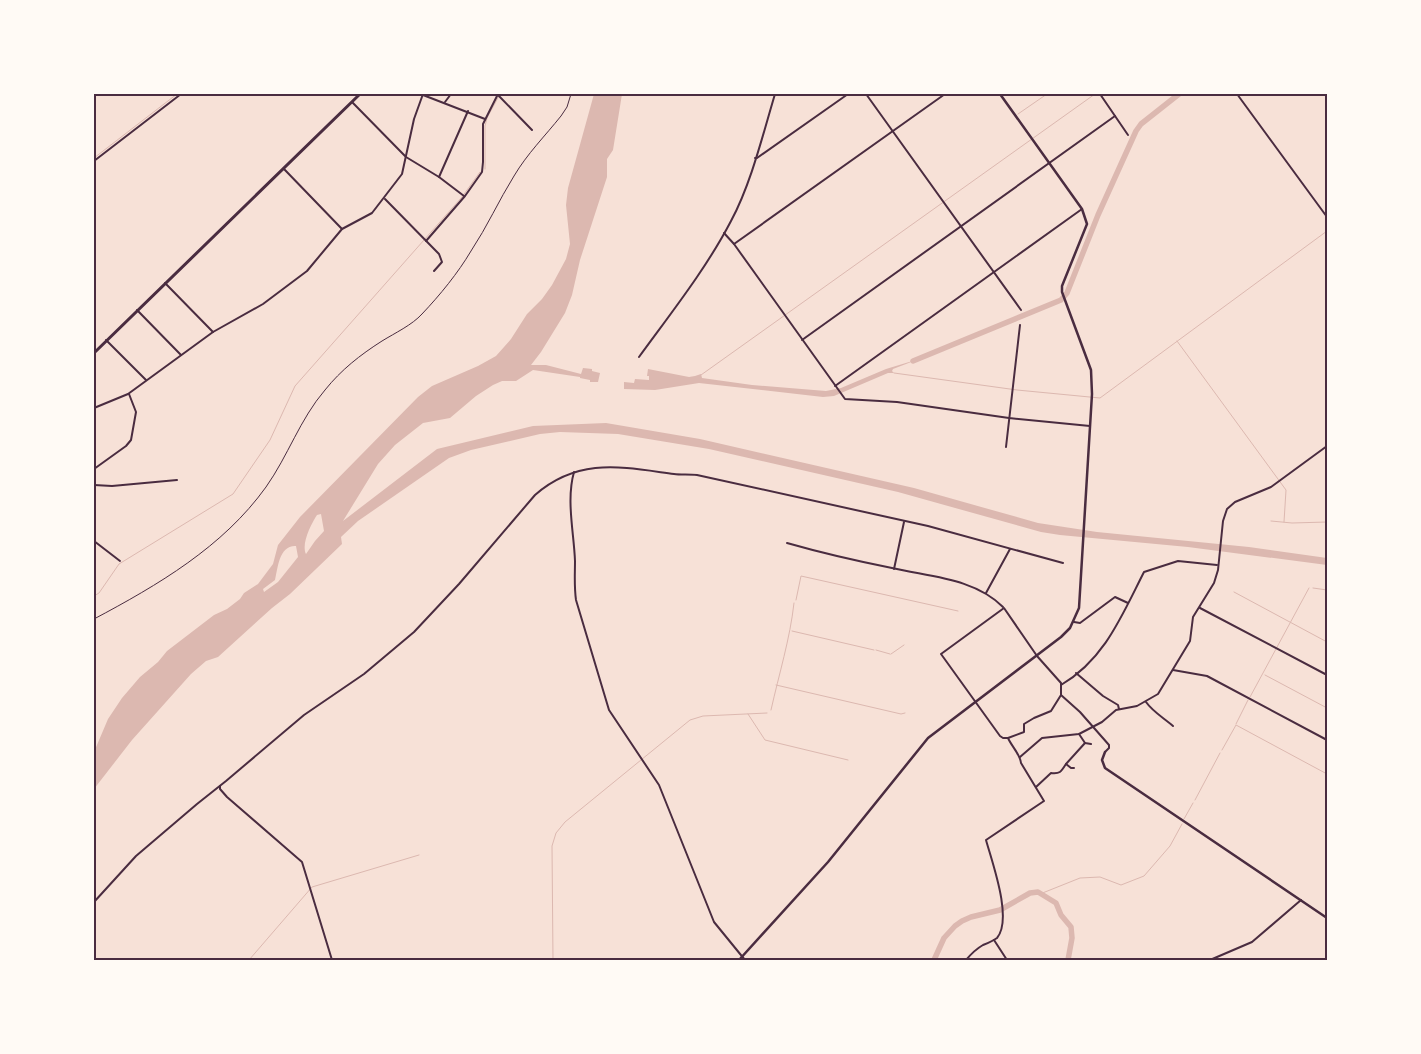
<svg xmlns="http://www.w3.org/2000/svg" width="1421" height="1054" viewBox="0 0 1421 1054" font-family="'Source Sans 3',sans-serif">
  <style>
    .water { fill: #dcb8b0; fill-rule: evenodd }
    .lines { fill: none; stroke-linecap: round; stroke-linejoin: round }
    .stream { stroke: #dcb8b0; stroke-width: 1 }
    .river { stroke: #dcb8b0; stroke-width: 5.5 }
    .path { stroke: #4a2c40; stroke-width: 1 }
    .minor { stroke: #4a2c40; stroke-width: 2 }
    .tertiary { stroke: #4a2c40; stroke-width: 2.5 }
    .primary { stroke: #4a2c40; stroke-width: 3 }
    .neatline { fill: none; stroke: #4a2c40; stroke-width: 2 }
  </style>
  <rect width="100%" height="100%" fill="#f7e1d7"/>
  <!-- water -->
  <g class="water">
    <path d="M 594,94 L 622,94 L 613,150 L 607,159 L 607,177 L 580,260 L 572,295 L 565,313 L 541,352 L 531,365 L 546,365 L 581,374 L 583,368 L 592,369 L 592,371 L 600,373 L 598,382 L 590,382 L 590,380 L 580,378 L 580,377 L 533,370 L 516,381 L 502,381 L 493,385 L 476,396 L 450,418 L 423,423 L 395,445 L 378,464 L 343,521 L 437,449 L 533,426 L 606,423 L 700,439 L 914,488 L 1038,523 L 1097,532 L 1249,547 L 1327,558 L 1327,565 L 1188,547 L 1060,535 L 1041,532 L 898,492 L 709,449 L 618,434 L 560,432 L 540,434 L 471,450 L 449,458 L 358,521 L 341,537 L 342,544 L 290,594 L 272,608 L 218,657 L 206,661 L 191,674 L 132,740 L 94,789 L 94,752 L 108,719 L 122,698 L 140,677 L 158,662 L 167,651 L 214,615 L 227,609 L 240,599 L 244,593 L 258,584 L 273,564 L 278,545 L 300,517 L 418,397 L 432,386 L 478,366 L 496,356 L 511,339 L 527,314 L 542,299 L 552,285 L 566,259 L 570,244 L 566,205 L 568,188 ZM 321,514 L 324,531 L 315,541 L 306,554 C 301,544 311,524 317,515 ZM 296,546 L 298,557 L 278,582 L 264,592 L 263,589 L 275,580 C 278,568 279,545 296,546 Z"/>
    <polygon points="919,359 893,369 892,371 894,373 888,373 834,396 823,397 699,383 655,390 624,389 624,382 634,383 635,379 649,380 649,376 647,376 648,369 689,377 695,376 701,374 702,378 752,385 826,391 841,388 886,369"/>
  </g>
  <g class="lines">
    <!-- stream -->
    <g class="stream">
      <polyline points="1018,114 1047,94"/>
      <polyline points="94,158 177,94"/>
      <polyline points="485,169 485,126 487,118 500,94"/>
      <polyline points="1177,341 1286,490 1284,522"/>
      <polyline points="894,373 1017,390 1100,398 1327,231"/>
      <polyline points="701,375 1095,94"/>
      <polyline points="1271,521 1292,523 1327,522"/>
      <polyline points="1313,588 1327,590"/>
      <polyline points="1234,592 1327,642"/>
      <polyline points="94,596 99,593 119,564 233,494 270,440 295,386 462,197 480,172"/>
      <polyline points="796,600 801,576 958,611"/>
      <polyline points="792,631 874,650"/>
      <polyline points="876,650 890,654"/>
      <polyline points="891,654 904,645"/>
      <polyline points="1265,675 1327,708"/>
      <polyline points="776,685 901,714 905,713"/>
      <polyline points="1250,697 1309,588"/>
      <path d="M 771,710 C 779,674 790,639 794,603"/>
      <polyline points="748,714 765,740 848,760"/>
      <polyline points="1236,724 1248,700"/>
      <polyline points="1222,750 1236,725 1327,774"/>
      <polyline points="1195,800 1220,753"/>
      <polyline points="1184,819 1193,803"/>
      <polyline points="1040,894 1080,878 1100,877 1121,885 1144,876 1170,846 1182,824"/>
      <polyline points="249,960 312,887 419,855"/>
      <polyline points="553,960 552,846 556,833 565,822 690,720 703,716 767,713"/>
    </g>
    <!-- river -->
    <g class="river">
      <polyline points="913,361 1061,300 1067,293 1098,215 1136,131 1141,124 1179,94"/>
      <polyline points="934,960 944,938 955,926 962,921 971,917 1000,910 1030,893 1038,892 1056,903 1061,915 1071,927 1072,938 1068,960"/>
    </g>
    <!-- path -->
    <path class="path" d="M 94,619 C 158,585 223,547 266,487 C 288,456 300,419 325,390 C 341,370 360,355 382,341 C 395,333 412,325 422,314 C 440,295 458,273 471,251 C 487,227 499,200 514,176 C 527,154 545,136 561,116 L 567,107 L 571,94"/>
    <!-- minor -->
    <g class="minor">
      <polyline points="866,94 1021,310"/>
      <polyline points="1100,94 1128,135"/>
      <polyline points="1237,94 1327,217"/>
      <polyline points="423,95 485,119"/>
      <polyline points="498,95 532,130"/>
      <polyline points="352,102 406,157 439,177 464,196"/>
      <polyline points="445,102 451,94"/>
      <polyline points="755,158 757,158 848,94"/>
      <polyline points="94,161 181,94"/>
      <polyline points="284,169 342,229"/>
      <polyline points="439,177 468,111"/>
      <polyline points="385,199 439,254 442,262 434,271"/>
      <polyline points="724,233 734,244 845,399 897,402 1009,418 1090,426"/>
      <polyline points="426,241 465,196 482,172 483,162 483,124 498,94"/>
      <polyline points="734,244 945,94"/>
      <polyline points="165,283 213,332"/>
      <polyline points="137,310 181,355"/>
      <polyline points="106,340 146,380"/>
      <polyline points="802,340 1115,116"/>
      <path d="M 639,357 C 671,313 706,269 731,221 C 751,184 763,134 775,94"/>
      <polyline points="835,386 1082,209"/>
      <polyline points="94,408 128,394 213,332 263,304 307,271 342,229 372,213 402,174 414,119 423,94"/>
      <polyline points="1006,447 1020,325"/>
      <polyline points="94,469 126,446 131,440 136,412 129,394"/>
      <path d="M 574,472 C 566,500 574,533 575,561 C 575,575 574,586 576,600 L 609,710 L 659,785 L 714,922 L 745,960"/>
      <polyline points="94,485 112,486 177,480"/>
      <polyline points="94,541 120,561"/>
      <path d="M 787,543 C 822,553 857,561 892,568 C 930,577 974,578 1003,607"/>
      <polyline points="894,569 904,522"/>
      <polyline points="986,593 1010,549"/>
      <polyline points="1200,608 1327,675"/>
      <polyline points="1074,622 1080,623 1115,597 1128,603"/>
      <polyline points="1173,670 1207,676 1327,740"/>
      <polyline points="1076,673 1103,696 1118,705 1119,709"/>
      <path d="M 1061,685 C 1105,659 1122,615 1144,572 L 1178,561 L 1217,565"/>
      <path d="M 1146,702 C 1153,712 1164,718 1173,726"/>
      <polyline points="1079,734 1085,743 1091,744"/>
      <polyline points="1008,738 1024,732 1024,724 1034,718 1051,711 1061,695"/>
      <polyline points="1020,757 1042,738 1079,734 1102,722 1116,710 1137,706 1158,694 1190,641 1193,617 1214,583 1218,570 1223,521 1227,509 1235,502 1271,487 1327,446"/>
      <polyline points="1074,768 1071,768 1066,764 1085,743"/>
      <polyline points="220,786 220,789 227,797 302,862 332,960"/>
      <path d="M 1036,787 L 1051,773 C 1060,774 1061,772 1066,764"/>
      <path d="M 94,902 L 136,856 L 197,804 L 226,781 L 304,715 L 364,674 L 414,632 L 459,584 L 535,495 C 579,457 621,467 674,474 C 681,475 689,474 697,475 L 928,526 L 1063,563"/>
      <polyline points="994,940 1007,960"/>
      <path d="M 966,960 C 971,954 976,949 983,945 C 988,943 993,941 997,938 C 1013,919 992,862 986,840 L 1044,801 L 1021,763 C 1020,754 1012,747 1008,738 L 1003,738 L 1000,736 L 941,654 L 1004,608 L 1037,656 L 1061,683 L 1061,695 L 1080,712 L 1109,745 L 1109,748 L 1105,752"/>
      <polyline points="1210,960 1252,942 1301,900"/>
    </g>
    <!-- tertiary -->
    <g class="tertiary">
      <polyline points="1105,752 1102,760 1105,768 1327,918"/>
      <polyline points="739,960 828,862 928,738 1061,637 1070,628 1079,608 1092,394 1091,370 1062,292 1062,286 1087,224 1082,209 1000,94"/>
    </g>
    <!-- primary -->
    <polyline class="primary" points="94,353 360,94"/>
  </g>
  <!-- border -->
  <rect width="1421" height="1054" fill="none" stroke="#fffaf5" stroke-width="190"/>
  <rect x="95" y="95" width="1231" height="864" class="neatline"/>
</svg>
